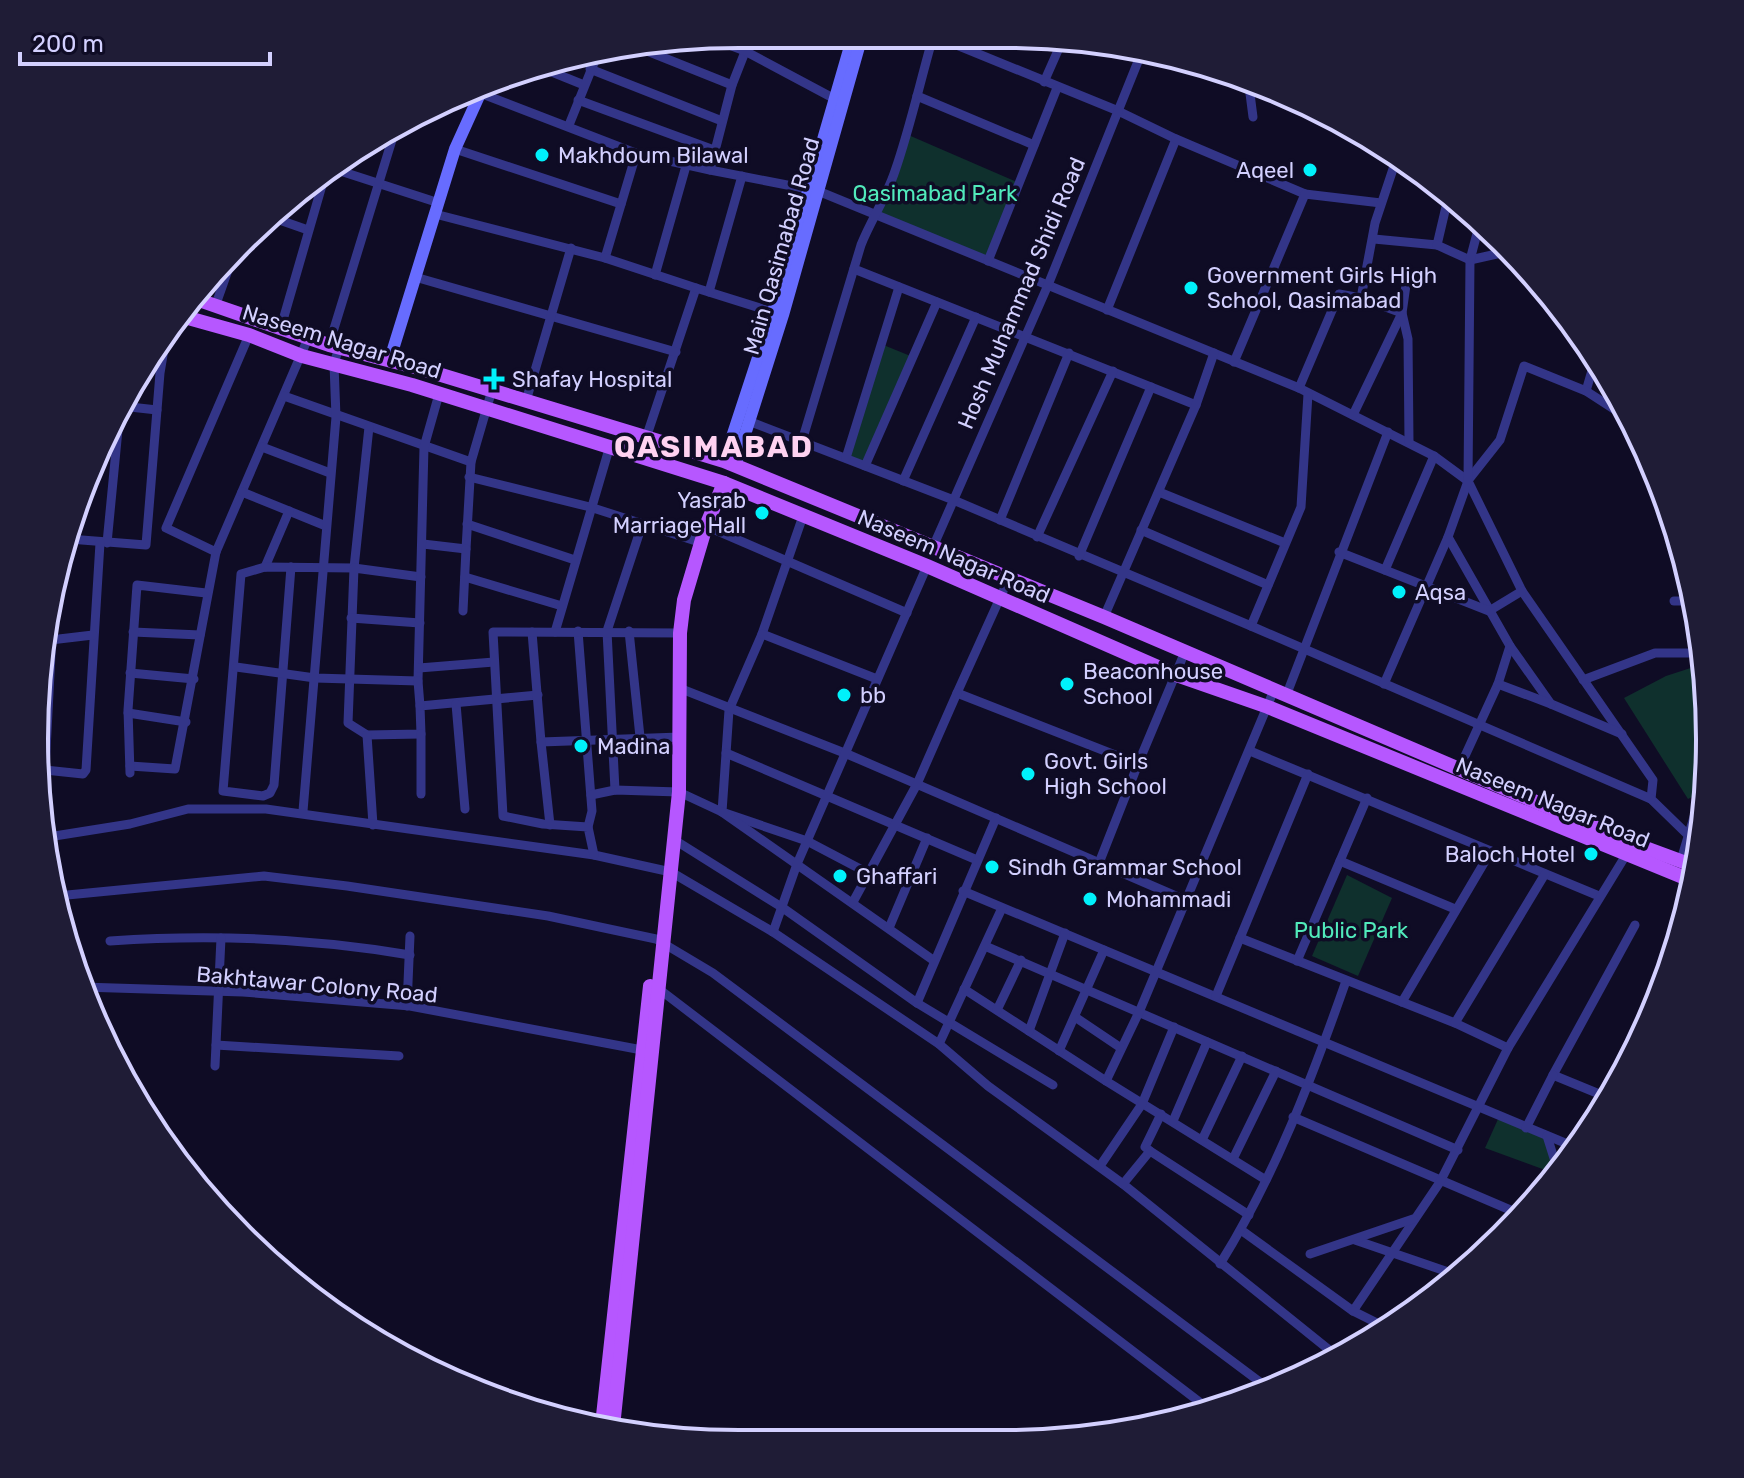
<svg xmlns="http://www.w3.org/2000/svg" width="1744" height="1478" viewBox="0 0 1744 1478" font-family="Rubik,sans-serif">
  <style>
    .green { fill: #0f302d }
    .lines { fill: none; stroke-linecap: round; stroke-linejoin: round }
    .street { stroke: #333588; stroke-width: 9 }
    .secondary { stroke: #676cff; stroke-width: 12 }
    .primary { stroke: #b657ff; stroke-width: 14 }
    .poi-dot { fill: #00f1fb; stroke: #0f0c25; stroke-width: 3 }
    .labels { text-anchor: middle; stroke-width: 7; stroke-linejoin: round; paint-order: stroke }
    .poi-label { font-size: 22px; fill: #d3d0ff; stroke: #0f0c25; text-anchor: start }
    .park-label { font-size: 22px; fill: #51eabb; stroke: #0f0c25 }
    .street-label { font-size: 22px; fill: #d3d0ff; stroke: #0f0c25 }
    .district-label { font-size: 30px; font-weight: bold; letter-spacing: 2px; fill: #ffd2f1; stroke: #0f0c25 }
    .rim { fill: none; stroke: #d3d0ff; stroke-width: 4 }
  </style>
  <rect width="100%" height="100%" fill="#0f0c25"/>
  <!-- green -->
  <g class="green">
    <polygon points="906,134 1019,183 988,261 878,215"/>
    <polygon points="881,344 913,357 865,466 846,458"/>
    <path d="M 1703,664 C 1707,708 1712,748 1703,791 L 1688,799 L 1624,698 L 1666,676 Z"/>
    <polygon points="1347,875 1392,898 1358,976 1312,956"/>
    <polygon points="1499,1117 1547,1136 1556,1174 1485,1148"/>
  </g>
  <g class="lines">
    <!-- street -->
    <g class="street">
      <polyline points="752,34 732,85 710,170 818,191 1299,388 1434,456 1468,481 1522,591 1653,780 1651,799 1688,835"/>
      <polyline points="937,37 1116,110 1176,139 1107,310"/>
      <polyline points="711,38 745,51 833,98"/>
      <polyline points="637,47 732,85"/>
      <polyline points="537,66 584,85"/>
      <polyline points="590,69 722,121"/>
      <polyline points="1044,82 1063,39"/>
      <polyline points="1249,86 1253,117"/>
      <polyline points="472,90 638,154 710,170"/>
      <polyline points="917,96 1034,145"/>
      <polyline points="1291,99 1292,101"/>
      <polyline points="578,100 714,150"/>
      <polyline points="569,125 598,53"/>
      <polyline points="1176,139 1305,194"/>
      <polyline points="455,149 621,204"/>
      <polyline points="334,169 439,203"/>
      <polyline points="435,214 605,258 634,161"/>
      <polyline points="268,216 308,230"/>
      <polyline points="1374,239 1437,245 1449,194"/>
      <polyline points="1437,245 1470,260 1510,251"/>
      <polyline points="605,258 696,288 646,438"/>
      <polyline points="988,261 1057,88"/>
      <polyline points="854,269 1196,405"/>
      <polyline points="655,275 686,166"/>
      <polyline points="415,277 676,352"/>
      <polyline points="696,288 776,313"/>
      <polyline points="709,292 742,176"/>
      <polyline points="1361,298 1402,313 1408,339 1409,442"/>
      <polyline points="216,304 233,256"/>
      <polyline points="281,327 325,175"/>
      <polyline points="249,335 166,528 216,552 309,336"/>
      <polyline points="329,345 392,140"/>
      <polyline points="1234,362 1305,194 1381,203"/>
      <polyline points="1299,388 1339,294 1361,298 1375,223 1397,157"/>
      <polyline points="1586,391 1593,367"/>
      <polyline points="284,396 471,462"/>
      <polyline points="526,401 571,248"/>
      <polyline points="121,406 157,410"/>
      <polyline points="1353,415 1402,313 1406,285"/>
      <polyline points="751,422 951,499 1251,626 1301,507 1308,394"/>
      <path d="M 802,441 L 861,245 C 871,220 886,198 895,171 C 910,128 920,82 933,37"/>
      <polyline points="262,447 330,473"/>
      <polyline points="846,458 899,287"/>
      <polyline points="865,466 937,302"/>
      <polyline points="469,477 590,507 702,543"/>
      <polyline points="1470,478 1500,440 1524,366 1586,391 1623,415"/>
      <polyline points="903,481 976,317"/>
      <polyline points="242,492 326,526"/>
      <polyline points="1159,492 1285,543"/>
      <polyline points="803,516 762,634 729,710 722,812 807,841 866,872"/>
      <polyline points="1000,520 1069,353"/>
      <polyline points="467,524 575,560"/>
      <polyline points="706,526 907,613"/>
      <polyline points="1141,530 1268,585"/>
      <polyline points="1037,537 1113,371"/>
      <polyline points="1448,537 1510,646 1498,684 1459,769"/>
      <polyline points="69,539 146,545 160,373 167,331"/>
      <polyline points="107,543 120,409"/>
      <polyline points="423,544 466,549 471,462 492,390"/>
      <polyline points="933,547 1048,285 1141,54"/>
      <polyline points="1339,552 1489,611 1522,591"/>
      <polyline points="1079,556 1151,387"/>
      <polyline points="265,567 289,511"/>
      <polyline points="291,567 274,785 270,793 263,796 223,791 241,574 265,567 354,568 369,427"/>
      <polyline points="1385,570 1434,456"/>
      <polyline points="421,577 354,568 348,723 367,735 421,734 420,706 538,695"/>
      <polyline points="465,577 562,606"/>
      <polyline points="1009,578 957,693 1138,764 1184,654"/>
      <polyline points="54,596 45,770 83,774 86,770 100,543"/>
      <polyline points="1674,601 1696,601"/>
      <polyline points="463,611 466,549"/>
      <polyline points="1104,617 1196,405 1214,353"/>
      <polyline points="351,618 420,623"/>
      <polyline points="1251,626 1651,799"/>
      <polyline points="578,631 592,811 588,827"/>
      <polyline points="629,631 640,737"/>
      <polyline points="133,632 200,635"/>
      <polyline points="532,632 541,742 680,737"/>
      <polyline points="555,632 609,449"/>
      <polyline points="762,634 877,679"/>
      <polyline points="42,641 93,635"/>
      <polyline points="1510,646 1551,704 1622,734"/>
      <polyline points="236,667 315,678 418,681 424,447 439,394"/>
      <polyline points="419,668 494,662"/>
      <polyline points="130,673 194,679"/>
      <polyline points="1583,680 1655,653 1702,653"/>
      <polyline points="418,681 420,706"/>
      <polyline points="1384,684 1448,537 1468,481 1470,260 1480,222"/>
      <polyline points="1498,684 1551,704"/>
      <polyline points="679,688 847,754 1185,900"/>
      <polyline points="1286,696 1388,432"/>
      <polyline points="456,704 465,809"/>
      <polyline points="128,713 186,722"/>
      <polyline points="421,734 421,794"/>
      <polyline points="367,735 373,825"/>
      <polyline points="541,742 550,825"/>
      <polyline points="1250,751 1599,896"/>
      <polyline points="726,753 977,860"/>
      <polyline points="130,766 175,769 216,552"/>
      <polyline points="130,773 128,710 137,585 206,593"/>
      <polyline points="615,790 607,631 642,525"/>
      <polyline points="591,795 615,790 679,792 722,812 933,960"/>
      <polyline points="303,811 336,417 334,364 339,347"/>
      <polyline points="42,838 130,824 188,809 266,809 594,855 671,872 773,932 939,1044 988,1086 1123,1184 1338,1357"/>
      <polyline points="673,839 783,908 917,1003 996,818"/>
      <polyline points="594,855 588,827 543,824 503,816 493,632 680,633"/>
      <polyline points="1681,860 1706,777"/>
      <polyline points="1340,861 1455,909"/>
      <polyline points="1099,863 1138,764"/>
      <polyline points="963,891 1577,1148"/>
      <polyline points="57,896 264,876 347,886 548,916 656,939 713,973 1272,1391"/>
      <polyline points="853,902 917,784 957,693"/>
      <polyline points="889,928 927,838"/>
      <polyline points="773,932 797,864 927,566"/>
      <polyline points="1240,938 1455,1023 1508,1048"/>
      <path d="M 110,941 C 210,934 311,938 410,955"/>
      <polyline points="985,946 1458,1150"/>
      <polyline points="1297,961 1367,798"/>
      <polyline points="82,987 243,992 410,1006 642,1050"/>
      <polyline points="659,989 1210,1410"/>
      <polyline points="964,989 1106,1081 1140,1010 1274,690"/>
      <polyline points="1216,996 1308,774"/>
      <polyline points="1402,1002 1491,851"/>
      <polyline points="917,1003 1053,1085"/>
      <polyline points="407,1006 410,936"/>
      <polyline points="997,1010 1021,960"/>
      <polyline points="1075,1017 1121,1048"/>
      <polyline points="1455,1023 1545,874"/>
      <polyline points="1029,1031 1065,933"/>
      <polyline points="939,1044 1002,908"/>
      <polyline points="216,1045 399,1056"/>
      <polyline points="1059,1051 1104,950"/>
      <polyline points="1631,1056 1650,1017"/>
      <polyline points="215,1066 221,938"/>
      <polyline points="1106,1081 1266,1180"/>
      <polyline points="1608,1097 1631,1055"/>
      <polyline points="1609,1098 1553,1075 1635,925"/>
      <polyline points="1293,1117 1522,1215"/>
      <polyline points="1173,1121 1207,1042"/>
      <polyline points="1526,1128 1553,1075"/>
      <polyline points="1547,1136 1558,1171"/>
      <polyline points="1202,1140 1242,1056"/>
      <polyline points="1150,1151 1145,1147 1161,1114"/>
      <polyline points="1233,1159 1276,1071"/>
      <polyline points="1100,1166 1142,1104 1174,1027"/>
      <polyline points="1123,1184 1150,1151 1249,1215"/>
      <polyline points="1241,1230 1353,1311 1440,1182 1508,1048 1629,850"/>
      <polyline points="1355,1240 1457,1275"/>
      <polyline points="1310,1254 1413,1219"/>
      <path d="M 1220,1264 C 1275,1176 1312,1078 1346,981"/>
      <polyline points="1353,1311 1389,1329"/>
    </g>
    <!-- secondary -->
    <g class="secondary">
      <polyline points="390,359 455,149 484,85"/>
      <polyline points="724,461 773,312 853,36"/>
      <polyline points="735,466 783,315 862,36"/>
    </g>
    <!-- primary -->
    <g class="primary">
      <polyline points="196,299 329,345 415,367 724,461 1104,617 1632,843 1697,867"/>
      <polyline points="181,316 249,335 302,356 412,385 724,483 927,566 1176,675 1268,707 1695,882"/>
      <polyline points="602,1425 650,986"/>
      <polyline points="613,1427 679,792 680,633 684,600 706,526 724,483"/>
    </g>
  </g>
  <!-- markers -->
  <g class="poi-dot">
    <circle cx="542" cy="155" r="8"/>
    <circle cx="1310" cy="170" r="8"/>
    <circle cx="1191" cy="288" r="8"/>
    <path d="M490 367h8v8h8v8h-8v8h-8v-8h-8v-8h8z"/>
    <circle cx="762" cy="513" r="8"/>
    <circle cx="1399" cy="592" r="8"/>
    <circle cx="1067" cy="684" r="8"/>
    <circle cx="844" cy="695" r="8"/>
    <circle cx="581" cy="746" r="8"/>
    <circle cx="1028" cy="774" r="8"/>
    <circle cx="1591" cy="854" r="8"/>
    <circle cx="992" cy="867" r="8"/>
    <circle cx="840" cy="876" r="8"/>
    <circle cx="1090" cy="899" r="8"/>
  </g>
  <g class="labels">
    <!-- poi labels -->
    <g class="poi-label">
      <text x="558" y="163">Makhdoum Bilawal</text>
      <text x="1294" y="178" text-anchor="end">Aqeel</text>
      <text x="1207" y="283">Government Girls High<tspan x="1207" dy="25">School, Qasimabad</tspan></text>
      <text x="512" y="387">Shafay Hospital</text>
      <text x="746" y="508" text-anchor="end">Yasrab<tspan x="746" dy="25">Marriage Hall</tspan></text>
      <text x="1415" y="600">Aqsa</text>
      <text x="1083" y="679">Beaconhouse<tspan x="1083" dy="25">School</tspan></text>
      <text x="860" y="703">bb</text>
      <text x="597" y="754">Madina</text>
      <text x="1044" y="769">Govt. Girls<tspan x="1044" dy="25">High School</tspan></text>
      <text x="1575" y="862" text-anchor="end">Baloch Hotel</text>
      <text x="1008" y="875">Sindh Grammar School</text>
      <text x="856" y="884">Ghaffari</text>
      <text x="1106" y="907">Mohammadi</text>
    </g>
    <!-- park labels -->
    <g class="park-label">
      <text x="935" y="201">Qasimabad Park</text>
      <text x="1351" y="938">Public Park</text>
    </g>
    <!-- street labels -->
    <g class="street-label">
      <text transform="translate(781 246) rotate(-74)" y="8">Main Qasimabad Road</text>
      <text transform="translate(1021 293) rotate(-67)" y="8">Hosh Muhammad Shidi Road</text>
      <text transform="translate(342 341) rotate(17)" y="8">Naseem Nagar Road</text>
      <text transform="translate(954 556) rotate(23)" y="8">Naseem Nagar Road</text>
      <text transform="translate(1553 802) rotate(22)" y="8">Naseem Nagar Road</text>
      <text transform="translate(317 984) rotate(5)" y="8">Bakhtawar Colony Road</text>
    </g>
    <!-- district labels -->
    <g class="district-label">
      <text x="714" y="457">QASIMABAD</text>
    </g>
  </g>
  <!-- crop -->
  <path d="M0 0H1744V1478H0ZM739 48H1005A691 691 0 0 1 1696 739V739A691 691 0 0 1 1005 1430H739A691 691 0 0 1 48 739V739A691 691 0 0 1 739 48Z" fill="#1f1c36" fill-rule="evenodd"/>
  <path class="rim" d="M739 48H1005A691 691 0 0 1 1696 739V739A691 691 0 0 1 1005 1430H739A691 691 0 0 1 48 739V739A691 691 0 0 1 739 48Z"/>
  <!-- scale -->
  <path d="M20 52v12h250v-12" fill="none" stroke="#d3d0ff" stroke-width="4"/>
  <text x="32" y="52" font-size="24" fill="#d3d0ff" stroke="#0f0c25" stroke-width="6" paint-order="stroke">200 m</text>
</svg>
